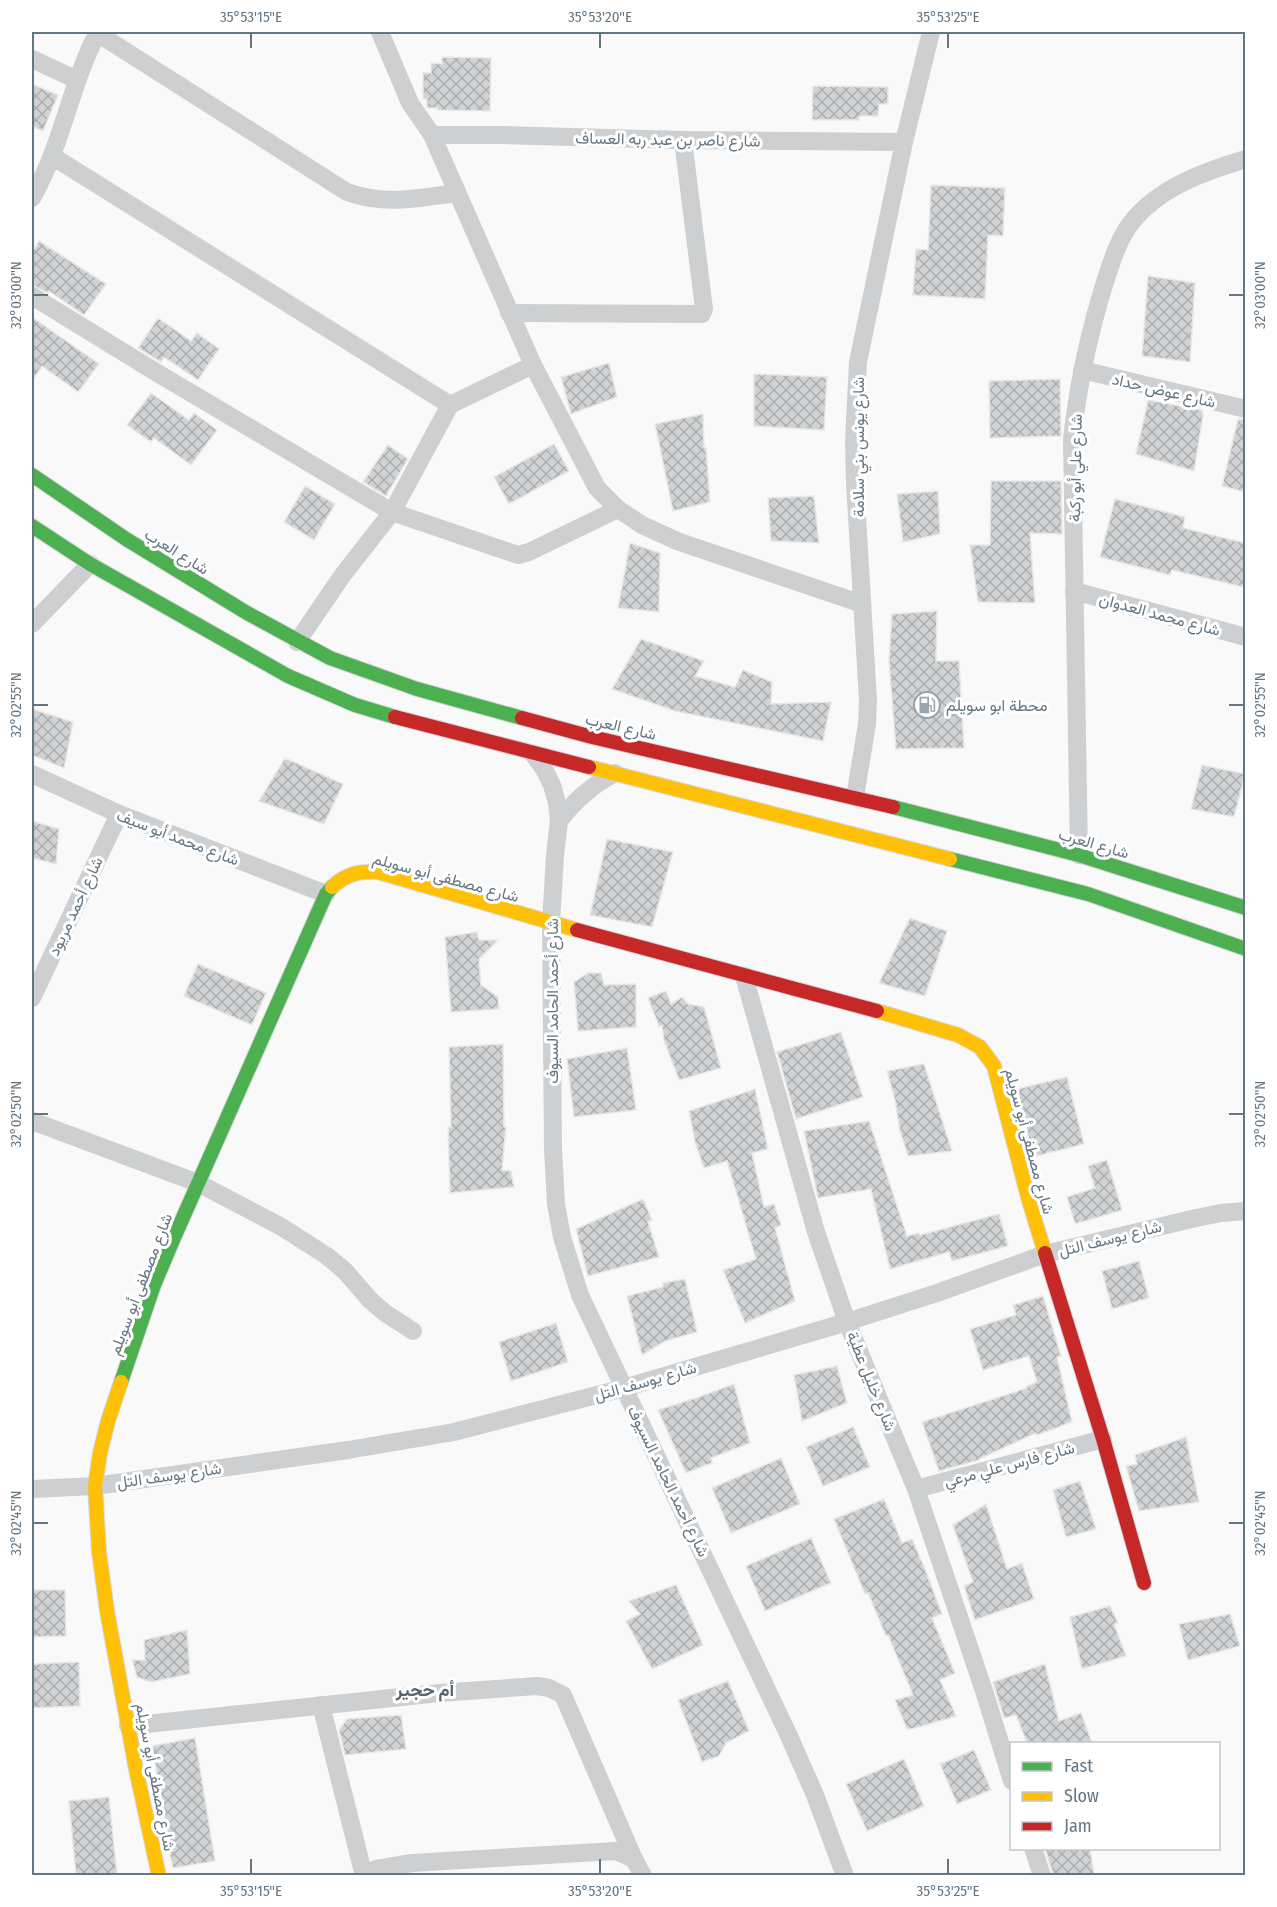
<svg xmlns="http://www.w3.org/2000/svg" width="1277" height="1907" viewBox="0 0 1277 1907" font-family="'Fira Sans Condensed',Vazirmatn,sans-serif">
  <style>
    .building { fill: url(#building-cross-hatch); stroke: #e8e8e8; stroke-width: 1.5 }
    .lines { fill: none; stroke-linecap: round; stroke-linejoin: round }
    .fast-casing { stroke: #d5d6d7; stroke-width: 16 }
    .slow-casing { stroke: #d5d6d7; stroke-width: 16 }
    .jam-casing { stroke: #d5d6d7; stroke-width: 16 }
    .street { stroke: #cecfd0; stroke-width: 18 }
    .fast { stroke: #4caf50; stroke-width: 14 }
    .slow { stroke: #ffc107; stroke-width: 14 }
    .jam { stroke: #c62828; stroke-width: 14 }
    .ticks { fill: none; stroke: #657683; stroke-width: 2 }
    .labels { text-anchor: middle; stroke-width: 6; stroke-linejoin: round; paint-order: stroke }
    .street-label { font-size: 16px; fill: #657683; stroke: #fff }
    .poi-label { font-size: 16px; fill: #657683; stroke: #fff; text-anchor: start }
    .neighbourhood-label { font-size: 18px; font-weight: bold; fill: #57646e; stroke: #fff }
    .neatline { fill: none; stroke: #657683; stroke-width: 2 }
    .ticks-label { font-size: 15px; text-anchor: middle; fill: #657683 }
  </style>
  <defs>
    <pattern id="building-cross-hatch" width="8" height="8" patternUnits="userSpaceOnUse" patternTransform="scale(1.5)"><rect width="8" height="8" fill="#d0d2d3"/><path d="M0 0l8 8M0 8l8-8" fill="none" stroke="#acafb1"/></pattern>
  </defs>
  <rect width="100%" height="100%" fill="#f9f9f9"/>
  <!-- building -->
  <g class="building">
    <polygon points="442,57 491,58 490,111 438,110 438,108 427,108 427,99 423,99 423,73 431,73 431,63 442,64"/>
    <polygon points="32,84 58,95 43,131 32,126"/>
    <polygon points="813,86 888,87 888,104 879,104 878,116 859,116 859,120 812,120"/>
    <polygon points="931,185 1005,188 1003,236 988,235 985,299 913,295 916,249 928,250"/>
    <polygon points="39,241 106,284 84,315 49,291 48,293 32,285 32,253"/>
    <polygon points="1148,276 1195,283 1190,362 1142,356"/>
    <polygon points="32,317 99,364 78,392 42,366 32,381"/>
    <polygon points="158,318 191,341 197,333 219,349 198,380 164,357 161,362 138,348"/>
    <polygon points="609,363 617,397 571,414 561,377"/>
    <polygon points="754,374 827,377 824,430 754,426"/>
    <polygon points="1060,379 1061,436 990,438 989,381"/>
    <polygon points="151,393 189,420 194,413 217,430 191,465 154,438 151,442 127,425"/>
    <polygon points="1148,400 1202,410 1203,416 1194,471 1136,454"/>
    <polygon points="703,414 704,448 706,448 710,502 673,511 655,424"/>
    <polygon points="1238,419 1245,420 1245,492 1222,486"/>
    <polygon points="554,444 569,471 509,504 494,477"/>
    <polygon points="388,445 408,459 386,496 363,482"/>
    <polygon points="991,481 1061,481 1062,534 1030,533 1035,603 978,602 970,545 990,545"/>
    <polygon points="305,486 335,504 314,540 284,522"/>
    <polygon points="938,491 940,534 903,542 897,494"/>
    <polygon points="814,496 819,543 771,541 768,498"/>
    <polygon points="1115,499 1185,517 1183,528 1245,543 1245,576 1243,587 1172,570 1170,575 1100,557"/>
    <polygon points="630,543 660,553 659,612 618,608"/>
    <polygon points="937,611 936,661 959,661 964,748 896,749 889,661 892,614"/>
    <polygon points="641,639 704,661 695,676 735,687 743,670 772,682 771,704 831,702 823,741 675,711 612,689"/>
    <polygon points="32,709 73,722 64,768 32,755"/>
    <polygon points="285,758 343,784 324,824 259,801"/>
    <polygon points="1202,765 1245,774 1234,817 1191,809"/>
    <polygon points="32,821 59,829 56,864 32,858"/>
    <polygon points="607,839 673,852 652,927 590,915"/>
    <polygon points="910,918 947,931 925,996 879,983"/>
    <polygon points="477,932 479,940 498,940 479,959 481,985 498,997 499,1009 451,1012 445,937"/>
    <polygon points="198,964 266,993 252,1025 184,996"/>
    <polygon points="588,973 601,973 604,985 636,984 636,1027 578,1031 574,982"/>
    <polygon points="666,991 671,1004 682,997 688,1004 704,1007 721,1068 679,1080 664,1040 662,1026 659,1026 648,998"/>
    <polygon points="841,1032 863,1097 796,1119 777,1052"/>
    <polygon points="503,1044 504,1127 506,1127 502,1170 511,1171 514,1187 450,1193 448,1127 451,1127 449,1047"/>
    <polygon points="627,1048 636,1110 574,1117 567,1059"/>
    <polygon points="924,1064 952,1151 908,1156 900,1131 895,1100 887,1071"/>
    <polygon points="1067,1077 1084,1144 1033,1157 1017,1089"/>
    <polygon points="755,1089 768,1149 752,1153 764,1207 774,1204 781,1225 775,1228 795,1301 745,1323 723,1270 756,1259 727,1161 704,1168 695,1142 689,1111"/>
    <polygon points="869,1121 907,1236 919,1233 920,1235 999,1214 1008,1246 952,1261 949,1252 890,1269 871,1189 818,1198 804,1131"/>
    <polygon points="1107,1160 1122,1210 1075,1224 1067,1197 1095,1188 1088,1166"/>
    <polygon points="643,1199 652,1220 648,1222 659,1257 588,1276 576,1229"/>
    <polygon points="1139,1261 1149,1298 1112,1309 1102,1271"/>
    <polygon points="685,1279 697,1332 665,1341 642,1355 627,1296 663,1287 663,1283"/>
    <polygon points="1043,1296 1061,1356 1057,1357 1072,1422 1037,1435 1036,1433 979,1459 979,1460 939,1471 922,1422 1027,1388 1027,1386 1037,1382 1029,1356 983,1370 970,1329 1016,1315 1013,1305"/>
    <polygon points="556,1323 568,1362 511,1381 499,1342"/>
    <polygon points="837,1366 847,1403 802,1421 794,1375"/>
    <polygon points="734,1384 750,1443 711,1458 712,1463 686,1473 658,1410 699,1397"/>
    <polygon points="853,1427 870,1467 823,1486 806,1447"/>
    <polygon points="1186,1437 1199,1502 1139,1511 1126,1466 1137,1464 1135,1455"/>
    <polygon points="781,1458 800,1504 731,1533 712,1488"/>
    <polygon points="1080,1481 1096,1529 1066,1537 1053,1490"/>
    <polygon points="884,1499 902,1543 912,1539 925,1569 942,1614 932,1618 955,1673 940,1680 956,1716 912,1729 907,1729 895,1700 913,1695 888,1635 886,1636 868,1593 865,1594 834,1519"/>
    <polygon points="986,1504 1007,1569 1022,1563 1034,1599 975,1620 964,1586 973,1582 953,1525"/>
    <polygon points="811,1538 831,1583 765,1611 746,1566"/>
    <polygon points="676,1585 703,1645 652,1669 626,1621 640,1614 629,1601"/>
    <polygon points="32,1590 65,1590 66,1636 32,1637"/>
    <polygon points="1110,1606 1118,1623 1114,1624 1126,1656 1082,1669 1070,1617"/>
    <polygon points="1230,1614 1240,1646 1188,1660 1179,1624"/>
    <polygon points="187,1630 190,1674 151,1682 137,1677 132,1660 145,1660 144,1640"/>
    <polygon points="79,1662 80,1706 32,1708 32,1664"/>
    <polygon points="1045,1664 1059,1721 1081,1713 1092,1743 1027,1743 1016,1715 1004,1718 993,1682"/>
    <polygon points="728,1681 749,1731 726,1743 719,1756 702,1762 678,1700"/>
    <polygon points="401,1715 406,1749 345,1755 339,1730 347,1719"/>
    <polygon points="195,1738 215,1861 173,1868 162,1819 165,1818 152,1746"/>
    <polygon points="974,1750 991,1790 957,1804 940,1764"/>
    <polygon points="904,1759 924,1806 867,1831 846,1784"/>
    <polygon points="109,1797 117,1875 76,1875 69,1801"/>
    <polygon points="1045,1848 1090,1848 1094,1875 1053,1875"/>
  </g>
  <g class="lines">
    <defs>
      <g id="fast">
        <polyline points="32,475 126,539 247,613 330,658 417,689 522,718"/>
        <polyline points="32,526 90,564 288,676 355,705 395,717"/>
        <polyline points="893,807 1079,855 1246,908"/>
        <polyline points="950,859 1088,894 1246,949"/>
        <polyline points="121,1382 154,1285 173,1240 326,894 332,887"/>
      </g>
      <g id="slow">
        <polyline points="589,767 950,859"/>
        <path d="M 332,887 C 346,874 359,871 378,872 L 577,930"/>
        <polyline points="877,1011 958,1035 980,1047 994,1066 1029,1201 1045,1253"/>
        <polyline points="121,1382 108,1421 100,1453 95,1486 99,1552 107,1611 136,1769 159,1876"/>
      </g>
      <g id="jam">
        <polyline points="395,717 589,767"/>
        <polyline points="522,718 592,737 893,807"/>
        <polyline points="577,930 877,1011"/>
        <polyline points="1045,1253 1103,1439 1144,1583"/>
      </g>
    </defs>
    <!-- fast casing -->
    <use href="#fast" class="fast-casing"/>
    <!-- slow casing -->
    <use href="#slow" class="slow-casing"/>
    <!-- jam casing -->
    <use href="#jam" class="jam-casing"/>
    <!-- street -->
    <g class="street">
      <polyline points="380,32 410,103 432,135 533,365 597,488 618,509 642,525 677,541 862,604"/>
      <path d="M 97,33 L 347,192 C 387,206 416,198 457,193"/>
      <polyline points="32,59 77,80"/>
      <polyline points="432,135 503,135 683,140 904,142"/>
      <polyline points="52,156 450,405 533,365"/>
      <path d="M 32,198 C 62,146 70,85 98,32"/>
      <polyline points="32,296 154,371 392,512 518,555 529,552 618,509"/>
      <polyline points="509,313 702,314 704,309 683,140"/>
      <polyline points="1082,370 1246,409"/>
      <polyline points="1074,591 1246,637"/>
      <polyline points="32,624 90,564"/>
      <polyline points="297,642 342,576 392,512 450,405"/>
      <polyline points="533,754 544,769 552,785 557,803 559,821 555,855 551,923 553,1149 556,1204 562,1237 580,1295 789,1736 815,1795 845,1876"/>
      <polyline points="32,774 119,814 326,894"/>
      <polyline points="855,797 867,724 868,700 855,483 854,441 858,362 904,142 931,32"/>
      <path d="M 559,821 C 575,800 592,785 615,773"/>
      <path d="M 1079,855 L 1072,439 C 1078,385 1089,333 1105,282 C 1112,261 1118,240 1131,223 C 1158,188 1205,171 1246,159"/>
      <polyline points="744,976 816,1232 847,1322 916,1489 984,1691 1012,1781"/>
      <polyline points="32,998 119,814"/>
      <polyline points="32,1121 198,1183 280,1226 327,1256 345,1271 370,1300 385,1313 413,1331"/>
      <polyline points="32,1489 95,1486 348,1450 454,1432 624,1388 847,1322 940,1292 1045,1254 1196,1218 1221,1213 1246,1211"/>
      <polyline points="916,1489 1103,1439"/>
      <polyline points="321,1705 364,1876"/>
      <polyline points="128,1726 439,1693 537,1686 549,1688 563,1695 634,1859"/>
      <polyline points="1033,1848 1042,1876"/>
      <polyline points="366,1876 376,1869 412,1863 616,1851 634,1859 643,1876"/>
    </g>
    <!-- fast -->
    <use href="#fast" class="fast"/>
    <!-- slow -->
    <use href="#slow" class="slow"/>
    <!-- jam -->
    <use href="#jam" class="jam"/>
  </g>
  <!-- ticks -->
  <path class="ticks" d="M 251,33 L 251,48M 600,33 L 600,48M 948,33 L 948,48M 33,295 L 48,295M 1229,295 L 1244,295M 33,705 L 48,705M 1229,705 L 1244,705M 33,1114 L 48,1114M 1229,1114 L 1244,1114M 33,1523 L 48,1523M 1229,1523 L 1244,1523M 251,1859 L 251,1874M 600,1859 L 600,1874M 948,1859 L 948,1874"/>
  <!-- icons -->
  <defs>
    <symbol id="fuel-ring" viewBox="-11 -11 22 22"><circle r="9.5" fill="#fff" stroke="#99a4ac" stroke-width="1.5"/><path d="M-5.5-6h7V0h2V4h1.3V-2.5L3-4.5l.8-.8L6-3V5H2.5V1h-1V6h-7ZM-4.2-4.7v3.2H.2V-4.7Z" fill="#99a4ac"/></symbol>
  </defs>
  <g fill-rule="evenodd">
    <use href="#fuel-ring" x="912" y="690" width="30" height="30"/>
  </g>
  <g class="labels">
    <!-- street labels -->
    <g class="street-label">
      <text transform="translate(668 139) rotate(1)" y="6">شارع ناصر بن عبد ربه العساف</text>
      <text transform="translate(1164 390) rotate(13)" y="6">شارع عوض حداد</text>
      <text transform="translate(858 447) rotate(-90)" y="6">شارع يونس بني سلامة</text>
      <text transform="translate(1075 468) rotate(-89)" y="6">شارع علي أبو ركبة</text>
      <text transform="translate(177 551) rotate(32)" y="6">شارع العرب</text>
      <text transform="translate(1160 614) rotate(15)" y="6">شارع محمد العدوان</text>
      <text transform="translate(621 726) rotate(13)" y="6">شارع العرب</text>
      <text transform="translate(178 837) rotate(21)" y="6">شارع محمد أبو سيف</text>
      <text transform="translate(1094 843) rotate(16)" y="6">شارع العرب</text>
      <text transform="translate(446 877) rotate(15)" y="6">شارع مصطفى أبو سويلم</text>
      <text transform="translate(75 906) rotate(-65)" y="6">شارع أحمد مريود</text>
      <text transform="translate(552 1001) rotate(-90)" y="6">شارع أحمد الحامد السيوف</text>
      <text transform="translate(1030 1141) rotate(75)" y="6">شارع مصطفى أبو سويلم</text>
      <text transform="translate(1110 1238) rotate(-14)" y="6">شارع يوسف التل</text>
      <text transform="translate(140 1284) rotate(-69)" y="6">شارع مصطفى أبو سويلم</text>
      <text transform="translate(645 1381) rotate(-16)" y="6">شارع يوسف التل</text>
      <text transform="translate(872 1381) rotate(68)" y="6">شارع خليل عطية</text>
      <text transform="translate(1009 1464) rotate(-15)" y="6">شارع فارس علي مرعي</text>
      <text transform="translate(169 1475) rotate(-8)" y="6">شارع يوسف التل</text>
      <text transform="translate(669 1481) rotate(64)" y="6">شارع أحمد الحامد السيوف</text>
      <text transform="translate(156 1777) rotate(79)" y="6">شارع مصطفى أبو سويلم</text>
    </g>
    <!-- poi labels -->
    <g class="poi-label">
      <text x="946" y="711">محطة ابو سويلم</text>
    </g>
    <!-- neighbourhood labels -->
    <g class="neighbourhood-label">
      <text x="425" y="1696">أم حجير</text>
    </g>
  </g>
  <!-- border -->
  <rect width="1277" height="1907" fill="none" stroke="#ffffff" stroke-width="66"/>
  <!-- legend -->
  <rect x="1010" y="1742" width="210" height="108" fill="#ffffff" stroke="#c1c8cd" stroke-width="1.5"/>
  <rect x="1022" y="1762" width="30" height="9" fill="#4caf50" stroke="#c1c8cd" stroke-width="1.5"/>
  <text x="1064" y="1772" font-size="18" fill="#657683">Fast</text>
  <rect x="1022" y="1792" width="30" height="9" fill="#ffc107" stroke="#c1c8cd" stroke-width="1.5"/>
  <text x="1064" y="1802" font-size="18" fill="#657683">Slow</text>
  <rect x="1022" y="1822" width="30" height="9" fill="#c62828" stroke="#c1c8cd" stroke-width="1.5"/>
  <text x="1064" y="1832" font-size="18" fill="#657683">Jam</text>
  <rect x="33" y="33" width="1211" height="1841" class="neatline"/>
  <g class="ticks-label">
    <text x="251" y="22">35°53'15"E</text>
    <text x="600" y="22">35°53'20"E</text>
    <text x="948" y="22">35°53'25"E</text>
    <text transform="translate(16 295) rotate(-90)" y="5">32°03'00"N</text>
    <text transform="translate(1260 295) rotate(-90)" y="5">32°03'00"N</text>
    <text transform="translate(16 705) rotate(-90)" y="5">32°02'55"N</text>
    <text transform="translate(1260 705) rotate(-90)" y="5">32°02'55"N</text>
    <text transform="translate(16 1114) rotate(-90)" y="5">32°02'50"N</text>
    <text transform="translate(1260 1114) rotate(-90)" y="5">32°02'50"N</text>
    <text transform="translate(16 1523) rotate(-90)" y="5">32°02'45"N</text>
    <text transform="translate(1260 1523) rotate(-90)" y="5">32°02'45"N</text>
    <text x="251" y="1896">35°53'15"E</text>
    <text x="600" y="1896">35°53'20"E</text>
    <text x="948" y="1896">35°53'25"E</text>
  </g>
</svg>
